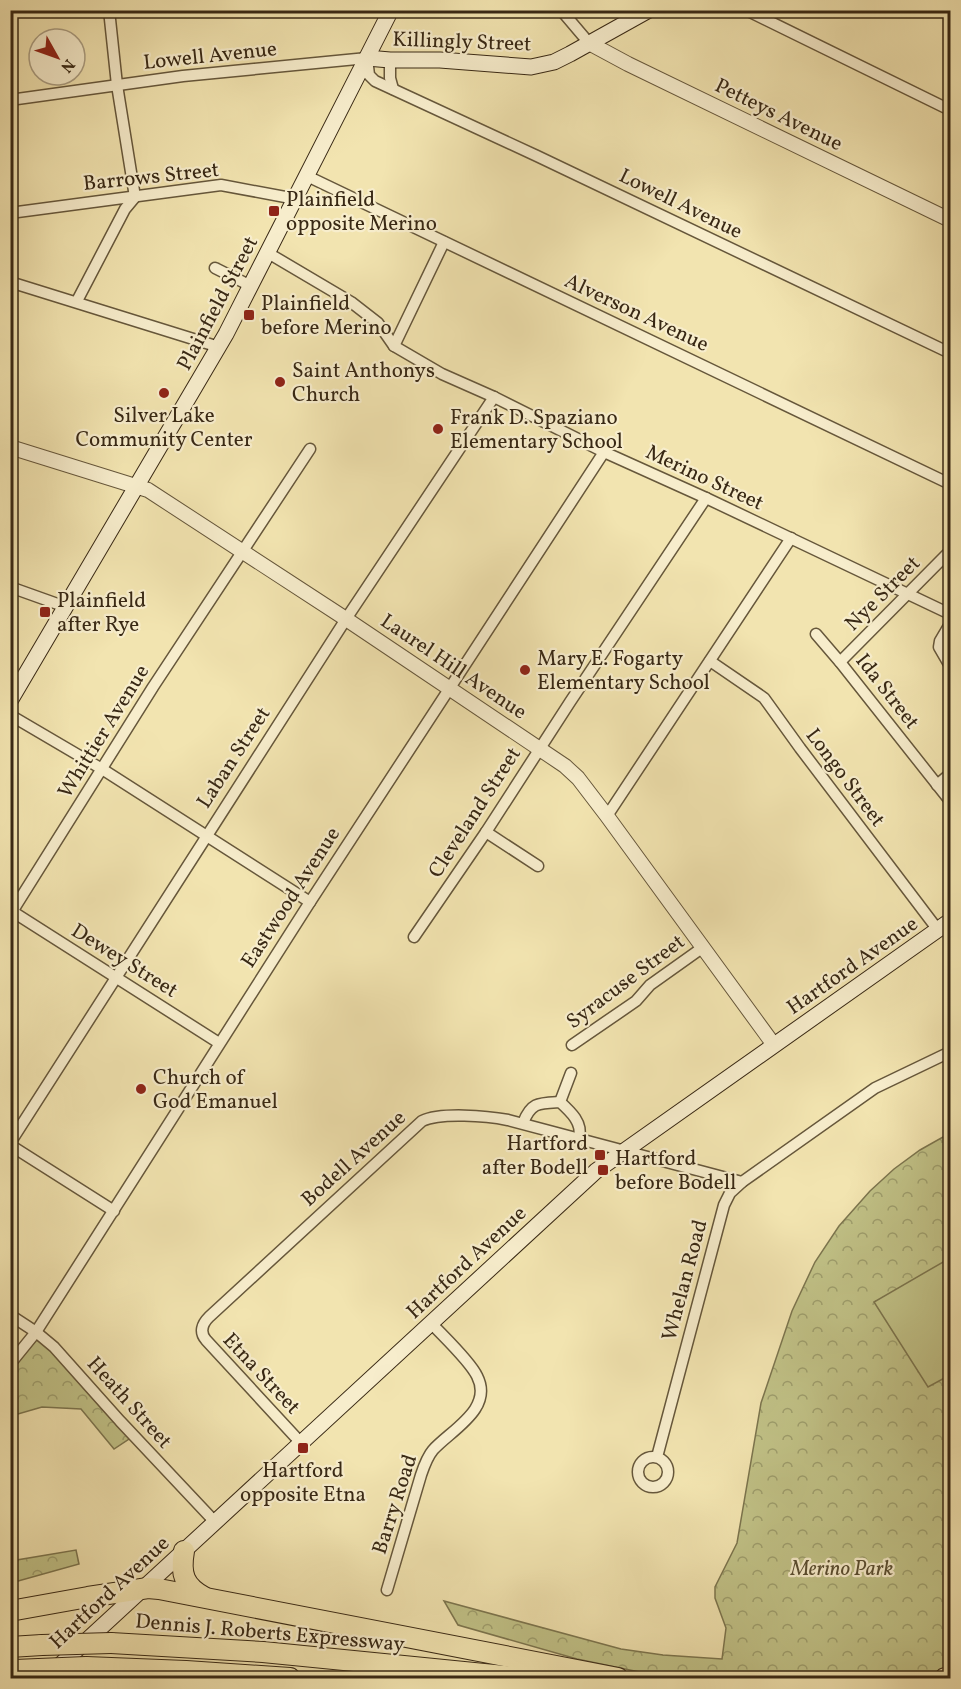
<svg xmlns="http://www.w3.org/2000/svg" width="961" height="1689" viewBox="0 0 961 1689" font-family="Vollkorn,serif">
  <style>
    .forest { fill: url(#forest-crowns); stroke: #7c754e; stroke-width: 1.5 }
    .pitch { fill: #c1c287; stroke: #7c754e; stroke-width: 1.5 }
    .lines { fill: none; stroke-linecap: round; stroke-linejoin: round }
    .minor-casing { stroke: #66573b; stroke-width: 13 }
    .tertiary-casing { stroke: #66573b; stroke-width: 16 }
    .secondary-casing { stroke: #382814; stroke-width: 17 }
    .motorway-casing { stroke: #382814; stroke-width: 22 }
    .minor { stroke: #f7edcc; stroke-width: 10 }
    .tertiary { stroke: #f7edcc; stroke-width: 14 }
    .secondary { stroke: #f7edcc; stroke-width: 15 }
    .motorway { stroke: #f2e4b0; stroke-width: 20 }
    .motorway-bridge-casing { stroke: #382814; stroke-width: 22; stroke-linecap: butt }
    .motorway-bridge { stroke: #f2e4b0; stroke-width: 20 }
    .poi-dot { fill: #8f2418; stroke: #f7edcc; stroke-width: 2 }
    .labels { text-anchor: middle; stroke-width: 4.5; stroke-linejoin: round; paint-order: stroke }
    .street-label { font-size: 21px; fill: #382814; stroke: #f7edcc }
    .poi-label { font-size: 21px; fill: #382814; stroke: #f7edcc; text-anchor: start }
    .park-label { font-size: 21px; font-style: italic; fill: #5a4e31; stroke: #f7edcc }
  </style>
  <defs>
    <pattern id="forest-crowns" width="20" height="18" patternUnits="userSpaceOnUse" patternTransform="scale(1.5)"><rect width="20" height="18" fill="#c1c287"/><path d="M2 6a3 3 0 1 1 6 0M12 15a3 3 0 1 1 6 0" fill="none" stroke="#9e9e6d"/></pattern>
  </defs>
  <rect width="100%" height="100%" fill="#f2e4b0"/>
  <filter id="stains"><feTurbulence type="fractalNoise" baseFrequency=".00333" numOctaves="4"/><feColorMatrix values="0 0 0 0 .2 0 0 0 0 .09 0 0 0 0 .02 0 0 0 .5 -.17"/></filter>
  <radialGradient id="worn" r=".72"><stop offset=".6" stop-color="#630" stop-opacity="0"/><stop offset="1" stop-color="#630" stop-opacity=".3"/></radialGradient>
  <!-- forest -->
  <g class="forest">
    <polygon points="950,1133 950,1667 931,1674 872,1678 689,1678 649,1674 577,1659 458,1625 444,1601 621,1649 663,1655 722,1659 726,1628 715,1598 715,1587 737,1543 761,1403 792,1311 815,1262 839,1226 870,1191 894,1169 920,1150"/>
    <polygon points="38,1334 132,1437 114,1449 81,1409 42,1407 11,1416 11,1365"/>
    <polygon points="76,1550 79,1564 11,1583 11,1561"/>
  </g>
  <!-- pitch -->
  <polygon class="pitch" points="950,1258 950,1375 928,1387 874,1302"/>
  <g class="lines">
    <defs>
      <g id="minor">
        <polyline points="561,10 589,43"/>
        <polyline points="746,10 950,110"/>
        <polyline points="390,60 390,78 393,89"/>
        <polyline points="10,100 183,76 367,58 369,75 375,81 537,156 950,353"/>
        <polyline points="307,176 950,484"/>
        <polyline points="10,213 221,185 296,199"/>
        <polyline points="268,253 351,302 378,323 394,346 442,374 494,397 604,452 706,498 950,614"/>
        <polyline points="215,268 251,286"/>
        <polyline points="10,282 219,347"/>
        <polyline points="77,301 125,209 135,197 117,85 109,10"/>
        <polyline points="394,346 444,242"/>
        <polyline points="10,587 66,607"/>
        <polyline points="950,624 940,641 939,647 950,666"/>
        <polyline points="816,634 840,662 950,801"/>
        <polyline points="710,661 764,698 800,748 938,930"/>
        <polyline points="840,662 950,551"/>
        <polyline points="10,715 102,769 310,902"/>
        <polyline points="937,785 950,774"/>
        <polyline points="607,816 791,538"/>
        <polyline points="486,832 538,866"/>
        <polyline points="10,910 219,1043"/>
        <polyline points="10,915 153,687 310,449"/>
        <polyline points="414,937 486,832 570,702 706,498"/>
        <polyline points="572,1045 636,1001 650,985 702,948"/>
        <polyline points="560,1102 571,1073"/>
        <path d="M 523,1123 C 531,1102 539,1103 560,1102 C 571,1112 583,1123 579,1138"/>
        <polyline points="10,1143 346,619 494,397"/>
        <polyline points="10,1145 114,1211"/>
        <polyline points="10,1315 36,1332 54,1347 120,1421 215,1522"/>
        <polyline points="10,1364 36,1332 310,902 604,452"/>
        <path d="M 301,1443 L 206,1340 C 199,1332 202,1324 209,1317 L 422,1121 C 441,1112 487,1116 508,1120 L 742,1182"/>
        <circle cx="653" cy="1472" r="15"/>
        <polyline points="657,1457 724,1205 730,1193 742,1182 875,1088 950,1052"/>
        <path d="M 387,1590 L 421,1475 C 424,1466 427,1457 433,1450 C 451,1430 494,1409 477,1376 C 470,1361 443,1336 431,1323"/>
      </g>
      <g id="tertiary">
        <polyline points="589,43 628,64 950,220"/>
        <polyline points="10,447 148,490 346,619 565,766 578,778 607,816 774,1045"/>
      </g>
      <g id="secondary">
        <polyline points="367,58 390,60 440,60 531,67 554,62 570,54 649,10"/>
        <polyline points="10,701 226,334 391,10"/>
        <polyline points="46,1678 596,1171 950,921"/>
      </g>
      <g id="motorway">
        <path d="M 184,1551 C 180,1574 184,1586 204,1597"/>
        <polyline points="10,1611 88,1597 148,1588 159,1589 618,1678"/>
        <polyline points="111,1643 263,1652 525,1678"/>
        <polyline points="10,1647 42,1645"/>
        <polyline points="86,1667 186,1671 290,1678"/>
        <polyline points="945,1678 950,1677"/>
      </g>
    </defs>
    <!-- minor casing -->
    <use href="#minor" class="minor-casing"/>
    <!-- tertiary casing -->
    <use href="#tertiary" class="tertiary-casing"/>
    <!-- secondary casing -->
    <use href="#secondary" class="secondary-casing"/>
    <!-- motorway casing -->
    <use href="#motorway" class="motorway-casing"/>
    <!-- minor -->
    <use href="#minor" class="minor"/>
    <!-- tertiary -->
    <use href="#tertiary" class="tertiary"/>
    <!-- secondary -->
    <use href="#secondary" class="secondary"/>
    <!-- motorway -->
    <use href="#motorway" class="motorway"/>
    <defs>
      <g id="motorway-bridge">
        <polyline points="42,1645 111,1643"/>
        <polyline points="15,1670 86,1667"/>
      </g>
    </defs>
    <!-- motorway-bridge casing -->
    <use href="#motorway-bridge" class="motorway-bridge-casing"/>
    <!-- motorway-bridge -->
    <use href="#motorway-bridge" class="motorway-bridge"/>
  </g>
  <!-- markers -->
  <g class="poi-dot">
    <rect x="268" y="205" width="12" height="12" rx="3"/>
    <rect x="243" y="309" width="12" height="12" rx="3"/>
    <circle cx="280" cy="382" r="6"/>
    <circle cx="164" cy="393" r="6"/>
    <circle cx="438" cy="429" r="6"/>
    <rect x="39" y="606" width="12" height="12" rx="3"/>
    <circle cx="525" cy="670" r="6"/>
    <circle cx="141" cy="1089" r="6"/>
    <rect x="594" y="1149" width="12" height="12" rx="3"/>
    <rect x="597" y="1164" width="12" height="12" rx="3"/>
    <rect x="297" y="1442" width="12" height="12" rx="3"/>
  </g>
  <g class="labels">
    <!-- street labels -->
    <g class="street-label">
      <text transform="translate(462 41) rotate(2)" y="7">Killingly Street</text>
      <text transform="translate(210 55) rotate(-6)" y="7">Lowell Avenue</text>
      <text transform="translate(779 114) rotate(26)" y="7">Petteys Avenue</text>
      <text transform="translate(151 176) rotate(-6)" y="7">Barrows Street</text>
      <text transform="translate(681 203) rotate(26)" y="7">Lowell Avenue</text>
      <text transform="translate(217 303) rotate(-62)" y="7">Plainfield Street</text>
      <text transform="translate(637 312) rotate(25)" y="7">Alverson Avenue</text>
      <text transform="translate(705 477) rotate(25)" y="7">Merino Street</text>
      <text transform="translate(882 593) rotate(-45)" y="7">Nye Street</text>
      <text transform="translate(454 666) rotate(34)" y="7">Laurel Hill Avenue</text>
      <text transform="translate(888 691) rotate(52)" y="7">Ida Street</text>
      <text transform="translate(103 731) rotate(-58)" y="7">Whittier Avenue</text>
      <text transform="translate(233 757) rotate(-57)" y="7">Laban Street</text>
      <text transform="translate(846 777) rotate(53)" y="7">Longo Street</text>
      <text transform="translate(474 812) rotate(-57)" y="7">Cleveland Street</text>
      <text transform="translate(290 897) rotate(-57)" y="7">Eastwood Avenue</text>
      <text transform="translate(125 960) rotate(32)" y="7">Dewey Street</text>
      <text transform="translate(852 965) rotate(-35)" y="7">Hartford Avenue</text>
      <text transform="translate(625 981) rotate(-37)" y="7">Syracuse Street</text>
      <text transform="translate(353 1158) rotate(-42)" y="7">Bodell Avenue</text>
      <text transform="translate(466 1262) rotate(-43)" y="7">Hartford Avenue</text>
      <text transform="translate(684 1280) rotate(-75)" y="7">Whelan Road</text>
      <text transform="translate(262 1373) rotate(47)" y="7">Etna Street</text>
      <text transform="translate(130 1402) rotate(48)" y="7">Heath Street</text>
      <text transform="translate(394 1504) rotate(-72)" y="7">Barry Road</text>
      <text transform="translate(109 1592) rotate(-43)" y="7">Hartford Avenue</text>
      <text transform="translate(270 1632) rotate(5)" y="7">Dennis J. Roberts Expressway</text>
    </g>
    <!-- poi labels -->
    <g class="poi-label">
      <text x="286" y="206">Plainfield<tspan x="286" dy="24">opposite Merino</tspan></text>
      <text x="261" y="310">Plainfield<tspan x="261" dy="24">before Merino</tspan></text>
      <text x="292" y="377">Saint Anthonys<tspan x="292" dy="24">Church</tspan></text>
      <text x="164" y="422" text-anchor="middle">Silver Lake<tspan x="164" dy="24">Community Center</tspan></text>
      <text x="450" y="424">Frank D. Spaziano<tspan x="450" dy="24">Elementary School</tspan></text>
      <text x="57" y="607">Plainfield<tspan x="57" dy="24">after Rye</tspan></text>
      <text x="537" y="665">Mary E. Fogarty<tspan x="537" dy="24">Elementary School</tspan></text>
      <text x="153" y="1084">Church of<tspan x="153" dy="24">God Emanuel</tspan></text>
      <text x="588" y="1150" text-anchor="end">Hartford<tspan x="588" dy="24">after Bodell</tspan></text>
      <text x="615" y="1165">Hartford<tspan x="615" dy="24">before Bodell</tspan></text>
      <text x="303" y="1477" text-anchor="middle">Hartford<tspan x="303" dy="24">opposite Etna</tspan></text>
    </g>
    <!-- park labels -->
    <g class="park-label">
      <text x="842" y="1575">Merino Park</text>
    </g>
  </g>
  <!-- margin -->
  <rect width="961" height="1689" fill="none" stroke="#f2e4b0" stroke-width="36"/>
  <rect x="12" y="12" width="937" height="1665" fill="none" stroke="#382814" stroke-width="3"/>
  <rect x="18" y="18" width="925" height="1653" fill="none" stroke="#382814" stroke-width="1.5"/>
  <!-- north arrow -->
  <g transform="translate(57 57) rotate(130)"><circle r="28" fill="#f7edcc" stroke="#ab9e82" stroke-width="1.5"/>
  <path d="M0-4.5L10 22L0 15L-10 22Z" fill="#8f2418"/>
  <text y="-9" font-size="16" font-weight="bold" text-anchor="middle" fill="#382814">N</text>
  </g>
  <rect width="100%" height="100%" filter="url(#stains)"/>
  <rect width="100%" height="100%" fill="url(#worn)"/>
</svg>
